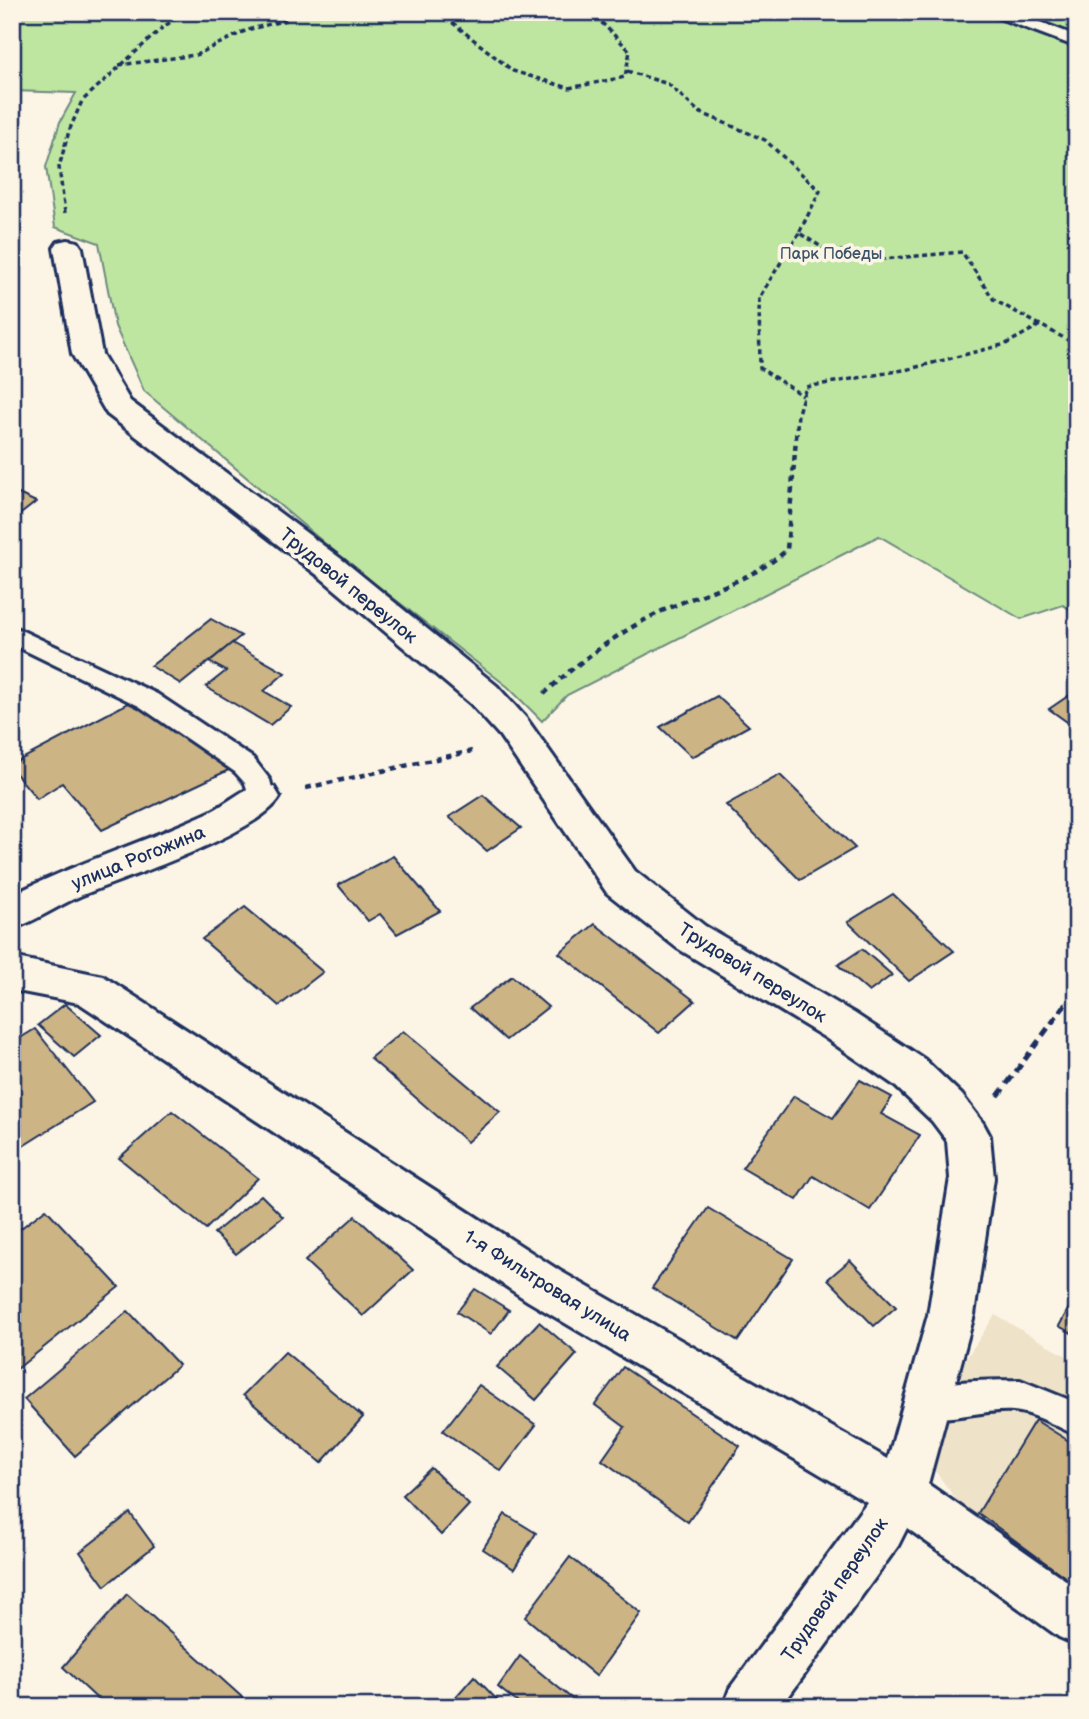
<svg xmlns="http://www.w3.org/2000/svg" width="1089" height="1719" viewBox="0 0 1089 1719" font-family="'Balsamiq Sans',sans-serif">
  <style>
    .built { fill: #eee2c8 }
    .green { fill: #bfe6a1; stroke: #6d8a80; stroke-width: 2 }
    .building { fill: #cdb484; stroke: #1b2f5e; stroke-width: 2 }
    .lines { fill: none; stroke-linecap: round; stroke-linejoin: round }
    .lane-casing { stroke: #1b2f5e; stroke-width: 6 }
    .street-casing { stroke: #1b2f5e; stroke-width: 6 }
    .path-far2 { stroke: #1b2f5e; stroke-width: 3.5; stroke-dasharray: 5 3.5; stroke-linecap: butt }
    .path-far1 { stroke: #1b2f5e; stroke-width: 4.5; stroke-dasharray: 6 5; stroke-linecap: butt }
    .path { stroke: #1b2f5e; stroke-width: 5; stroke-dasharray: 9 6; stroke-linecap: butt }
    .lane { fill: #fcf5e5; fill-rule: evenodd }
    .street { fill: #fcf5e5; fill-rule: evenodd }
    .labels { text-anchor: middle; stroke-width: 7; stroke-linejoin: round; paint-order: stroke }
    .far-park-label { font-size: 16px; fill: #3c546b; stroke: #fcf5e5 }
    .street-label { font-size: 19px; fill: #1b2f5e; stroke: #fcf5e5 }
  </style>
  <rect width="100%" height="100%" fill="#fcf5e5"/>
  <filter id="ink" filterUnits="userSpaceOnUse"><feTurbulence type="fractalNoise" baseFrequency=".0143" numOctaves="2"/><feDisplacementMap in="SourceGraphic" scale="14" xChannelSelector="R" yChannelSelector="G"/><feConvolveMatrix kernelMatrix="1 2 1 2 8 2 1 2 1" color-interpolation-filters="sRGB"/></filter>
  <g filter="url(#ink)">
    <!-- built -->
    <polygon class="built" points="995,1315 1077,1362 1077,1597 970,1518 924,1456 951,1381"/>
    <!-- green -->
    <polygon class="green" points="12,12 1077,12 1077,614 1063,605 1021,619 879,536 567,695 542,721 508,687 347,562 144,391 115,326 99,243 55,227 46,167 60,122 76,93 12,91"/>
    <!-- building -->
    <g class="building">
      <polygon points="12,491 36,502 12,521"/>
      <polygon points="211,619 241,636 181,684 151,666"/>
      <polygon points="232,643 285,673 264,691 291,707 270,725 206,687 226,671 209,662"/>
      <polygon points="1077,690 1077,729 1049,709"/>
      <polygon points="717,696 749,726 692,757 660,727"/>
      <polygon points="134,700 235,767 102,830 62,783 37,799 12,769 12,764"/>
      <polygon points="780,775 855,848 800,880 726,805"/>
      <polygon points="483,795 521,828 487,851 449,817"/>
      <polygon points="393,856 440,911 397,934 380,914 368,921 338,885"/>
      <polygon points="893,894 954,951 909,981 848,922"/>
      <polygon points="245,907 323,972 279,1006 202,939"/>
      <polygon points="595,924 695,1001 659,1033 559,953"/>
      <polygon points="862,949 892,975 869,992 838,965"/>
      <polygon points="512,976 548,1007 506,1040 470,1008"/>
      <polygon points="65,1004 101,1035 74,1057 38,1025"/>
      <polygon points="35,1029 93,1102 12,1153 12,1043"/>
      <polygon points="403,1031 500,1112 467,1142 370,1058"/>
      <polygon points="860,1080 892,1097 881,1114 920,1135 870,1210 813,1176 797,1200 742,1168 794,1096 833,1118"/>
      <polygon points="172,1111 258,1178 206,1229 119,1158"/>
      <polygon points="261,1195 283,1217 236,1254 214,1233"/>
      <polygon points="708,1208 793,1259 738,1341 652,1288"/>
      <polygon points="46,1209 119,1287 12,1373 12,1235"/>
      <polygon points="355,1216 413,1270 363,1316 305,1261"/>
      <polygon points="850,1260 896,1307 874,1326 828,1279"/>
      <polygon points="475,1289 509,1310 491,1334 457,1312"/>
      <polygon points="1077,1293 1077,1336 1059,1326"/>
      <polygon points="128,1311 179,1365 75,1456 24,1399"/>
      <polygon points="539,1322 577,1354 536,1400 497,1367"/>
      <polygon points="285,1352 363,1417 321,1463 243,1395"/>
      <polygon points="623,1367 740,1446 688,1522 602,1460 625,1427 595,1405"/>
      <polygon points="479,1385 536,1425 501,1471 443,1431"/>
      <polygon points="1035,1420 1077,1446 1077,1586 978,1513"/>
      <polygon points="431,1468 469,1505 441,1535 402,1495"/>
      <polygon points="130,1513 154,1546 105,1586 80,1552"/>
      <polygon points="505,1514 536,1533 514,1569 483,1549"/>
      <polygon points="570,1557 641,1613 596,1676 525,1617"/>
      <polygon points="127,1594 253,1707 106,1707 63,1667"/>
      <polygon points="520,1656 582,1707 523,1707 498,1687"/>
      <polygon points="474,1676 504,1707 447,1707"/>
    </g>
    <g class="lines">
      <defs>
        <g id="lane">
          <polygon points="989,12 1013,12 1077,36 1077,47 991,15"/>
          <polygon points="12,626 157,694 253,758 270,780 274,797 270,804 261,807 252,804 245,783 235,772 139,706 12,644"/>
          <path d="M 1020,1380 L 1077,1403 L 1077,1435 C 1059,1428 1039,1415 1020,1412 C 988,1406 944,1426 915,1414 L 911,1403 L 915,1392 C 948,1379 986,1381 1020,1380 Z"/>
        </g>
        <g id="street">
          <polygon points="68,240 78,242 82,248 102,354 130,401 344,561 497,686 526,718 635,871 705,926 854,1013 924,1059 962,1095 983,1123 990,1136 994,1178 974,1315 928,1484 1077,1588 1077,1645 1059,1637 907,1528 898,1546 781,1707 723,1707 730,1688 867,1502 528,1301 79,1003 12,990 12,957 103,976 560,1271 888,1459 928,1315 950,1178 947,1141 932,1121 894,1085 824,1037 677,948 607,893 500,736 471,704 320,577 107,414 72,354 54,248 58,242"/>
          <path d="M 261,783 L 274,787 L 280,797 C 259,834 124,878 80,896 C 57,906 36,921 12,929 L 12,895 C 76,863 145,842 210,812 C 228,803 242,789 261,783 Z"/>
        </g>
      </defs>
      <!-- lane casing -->
      <use href="#lane" class="lane-casing"/>
      <!-- street casing -->
      <use href="#street" class="street-casing"/>
      <!-- path-far2 -->
      <g class="path-far2">
        <polyline points="439,12 513,71 569,88 625,77 630,51 591,12"/>
        <polyline points="119,65 196,55 247,30 286,20 292,12"/>
        <polyline points="627,71 668,84 699,112 765,140 820,191 799,233 823,248 884,259 962,252 994,300 1077,345"/>
        <polyline points="65,213 59,167 69,131 82,101 163,27 186,12"/>
        <polyline points="799,233 759,298 760,368 803,396"/>
        <polyline points="797,428 798,413 806,387 909,369 1006,344 1040,325"/>
      </g>
      <!-- path-far1 -->
      <g class="path-far1">
        <path d="M 544,694 C 579,661 619,632 662,611 C 705,591 750,582 787,550 L 797,426"/>
        <polyline points="306,788 472,751"/>
      </g>
      <!-- path -->
      <polyline class="path" points="998,1096 1065,1005 1077,1002"/>
      <!-- lane -->
      <use href="#lane" class="lane"/>
      <!-- street -->
      <use href="#street" class="street"/>
    </g>
  </g>
  <g class="labels">
    <!-- far-park labels -->
    <g class="far-park-label">
      <text x="831" y="259">Парк Победы</text>
    </g>
    <!-- street labels -->
    <g class="street-label">
      <text transform="translate(349 585) rotate(39)" y="7">Трудовой переулок</text>
      <text transform="translate(138 857) rotate(-22)" y="7">улица Рогожина</text>
      <text transform="translate(753 972) rotate(32)" y="7">Трудовой переулок</text>
      <text transform="translate(548 1285) rotate(32)" y="7">1-я Фильтровая улица</text>
      <text transform="translate(834 1589) rotate(-55)" y="7">Трудовой переулок</text>
    </g>
  </g>
  <!-- margin -->
  <rect width="1089" height="1719" fill="none" stroke="#fcf5e5" stroke-width="42"/>
  <rect x="21" y="21" width="1047" height="1677" fill="none" stroke="#1b2f5e" stroke-width="2.5" filter="url(#ink)"/>
</svg>
